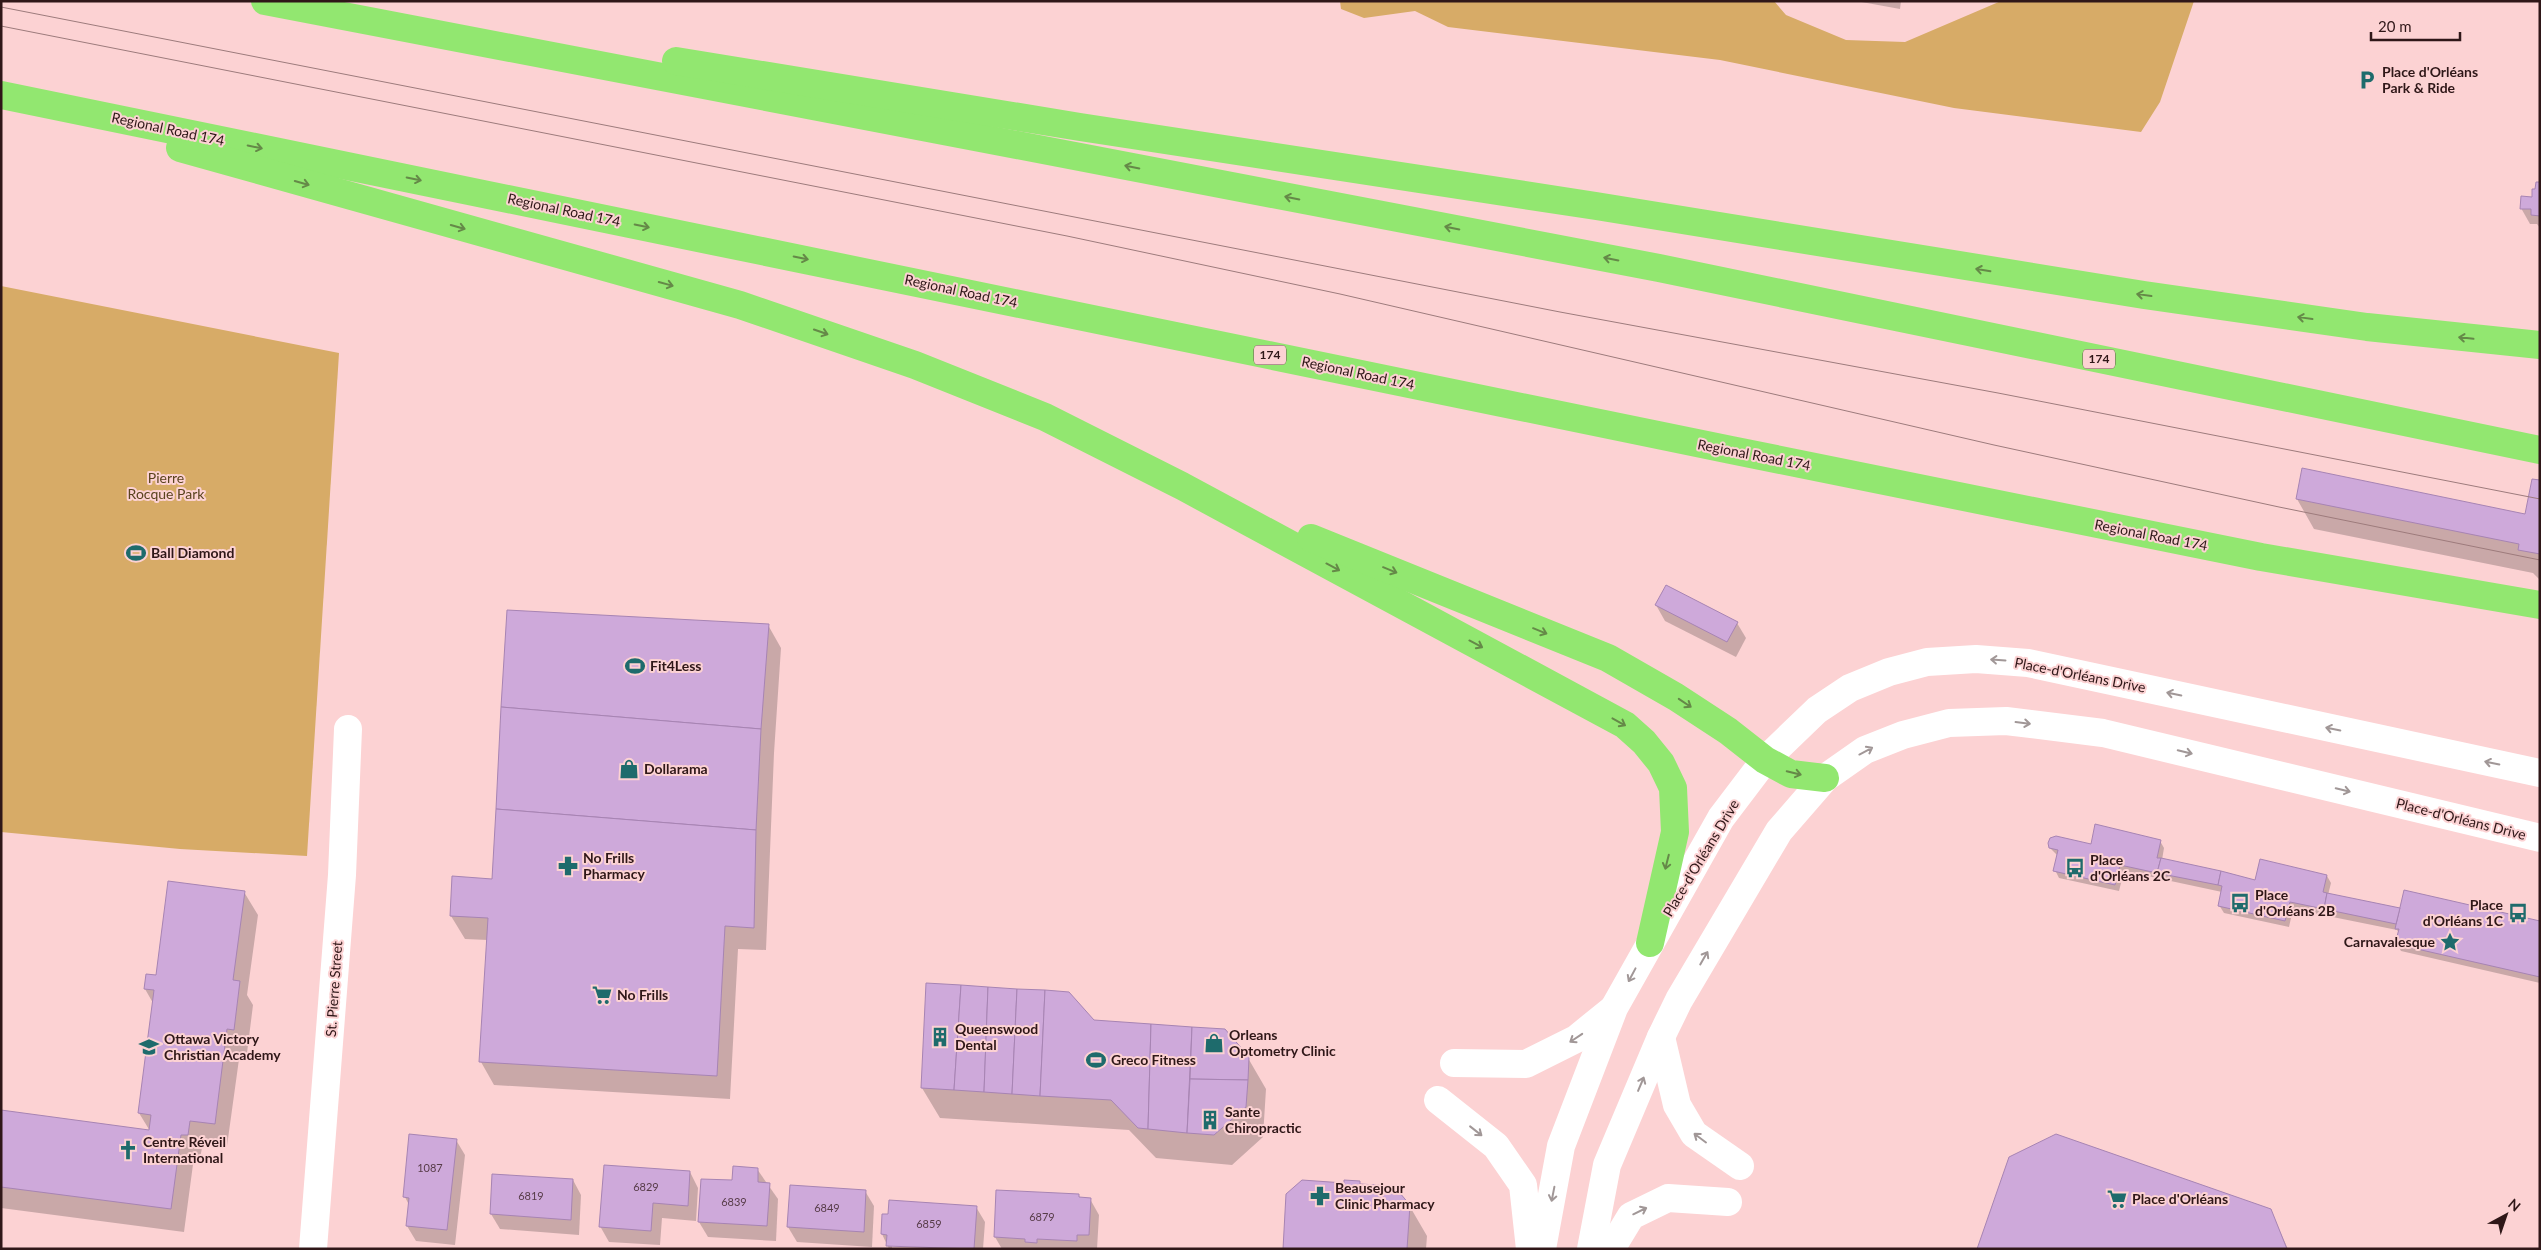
<svg xmlns="http://www.w3.org/2000/svg" width="2541" height="1250" viewBox="0 0 2541 1250" font-family="Lato,sans-serif">
  <style>
    .green { fill: #d7ab67 }
    .shadow { fill: #0003 }
    .building { fill: #cea9da; stroke: #a784b3 }
    .lines { fill: none; stroke-linecap: round; stroke-linejoin: round }
    .minor { stroke: #fff; stroke-width: 28 }
    .secondary { stroke: #fff; stroke-width: 28 }
    .motorway { stroke: #92e770; stroke-width: 28 }
    .tram { stroke: #9d7b7c; stroke-width: 1 }
    .oneway { stroke: #658948 }
    .oneway2 { stroke: #a19797 }
    .labels { text-anchor: middle; stroke-width: 4; stroke-linejoin: round; paint-order: stroke }
    .number-label { font-size: 11px; fill: #573c48 }
    .shield { fill: #fcd2d3; stroke: #6c4f50; stroke-width: 1 }
    .shield-label { font-size: 12px; font-weight: bold; fill: #2f1718 }
    .poi-label { font-size: 14px; font-weight: bold; fill: #2f1718; stroke: #fcd2d3; text-anchor: start }
    .street-label { font-size: 14px; fill: #2f1718; stroke: #fcd2d3 }
    .park-label { font-size: 14px; fill: #5a431e; stroke: #fcd2d3 }
  </style>
  <rect width="100%" height="100%" fill="#fcd2d3"/>
  <!-- green -->
  <g class="green">
    <polygon points="1340,1 1774,1 1786,15 1846,40 1905,42 2001,1 2194,1 2160,102 2141,132 1954,108 1720,60 1448,27 1415,11 1364,18 1341,9"/>
    <polygon points="1,286 339,353 307,856 180,849 1,832"/>
  </g>
  <!-- shadow -->
  <g class="shadow">
    <polygon points="1856,1 1901,1 1900,9"/>
    <polygon points="2540,183 2540,228 2537,224 2530,224 2521,208 2533,198"/>
    <polygon points="2540,482 2540,580 2533,573 2314,529 2297,499 2526,516"/>
    <polygon points="1656,605 1737,623 1746,638 1736,657 1665,621"/>
    <polygon points="768,625 781,648 774,753 766,950 738,949 730,1099 494,1085 481,1062 488,940 465,939 451,916 494,880"/>
    <polygon points="2160,841 2164,848 2162,860 2256,881 2327,876 2331,883 2328,895 2401,910 2540,923 2540,983 2401,951 2397,944 2399,933 2397,930 2293,909 2289,927 2224,913 2219,905 2222,892 2124,871 2119,891 2059,878 2055,870 2058,856 2050,848"/>
    <polygon points="244,892 258,915 247,995 253,1005 247,1053 240,1052 227,1146 203,1143 200,1158 194,1157 184,1232 1,1208 1,1109 3,1112 150,1131 139,1113 153,1003 145,989"/>
    <polygon points="1093,1022 1224,1030 1248,1058 1266,1089 1263,1137 1232,1165 1156,1158 1129,1130 940,1118 922,1088"/>
    <polygon points="456,1140 465,1155 455,1245 416,1241 407,1226 409,1205 405,1197"/>
    <polygon points="757,1169 778,1199 776,1241 708,1237 699,1222 733,1182"/>
    <polygon points="690,1172 698,1188 696,1221 662,1218 660,1245 609,1242 600,1226"/>
    <polygon points="573,1180 581,1195 579,1235 500,1229 491,1214"/>
    <polygon points="1359,1183 1361,1185 1409,1205 1427,1236 1426,1249 1283,1249 1288,1194"/>
    <polygon points="865,1191 874,1206 872,1247 797,1242 788,1227"/>
    <polygon points="1079,1196 1080,1199 1090,1199 1099,1215 1097,1249 1002,1249 995,1237"/>
    <polygon points="976,1207 985,1222 983,1249 892,1245 892,1248 905,1249 889,1249 882,1234"/>
    <polygon points="2270,1210 2288,1249 1978,1249"/>
  </g>
  <!-- building -->
  <g class="building">
    <polygon points="2536,182 2540,182 2540,216 2531,215 2531,209 2520,209 2521,196 2532,197 2532,189 2535,189"/>
    <polygon points="2302,468 2525,514 2532,479 2540,480 2540,554 2518,550 2519,544 2296,499"/>
    <polygon points="1666,585 1738,622 1727,642 1655,605"/>
    <polygon points="507,610 769,624 761,729 501,707"/>
    <polygon points="501,707 761,729 756,830 496,809"/>
    <polygon points="496,809 756,830 754,928 725,926 717,1076 479,1062 488,918 450,916 452,876 492,879"/>
    <polygon points="2095,824 2161,840 2157,858 2161,858 2157,873 2120,865 2115,885 2053,871 2058,850 2049,848 2048,843 2050,838 2056,836 2091,844"/>
    <polygon points="2161,858 2221,871 2218,885 2157,873"/>
    <polygon points="2260,859 2327,875 2323,892 2327,893 2324,909 2290,902 2285,921 2218,906 2222,886 2218,885 2221,871 2255,880"/>
    <polygon points="168,881 245,891 233,980 240,981 234,1030 227,1029 215,1124 190,1121 188,1135 181,1135 171,1209 1,1187 1,1110 149,1130 151,1115 138,1113 154,990 144,989 146,974 156,975"/>
    <polygon points="2404,890 2540,921 2540,977 2395,944 2399,929 2395,929"/>
    <polygon points="2327,893 2400,908 2396,924 2324,909"/>
    <polygon points="926,983 961,985 954,1090 921,1088"/>
    <polygon points="961,985 988,987 984,1092 954,1090"/>
    <polygon points="988,987 1017,989 1012,1094 984,1092"/>
    <polygon points="1017,989 1045,990 1040,1096 1012,1094"/>
    <polygon points="1045,990 1069,992 1094,1020 1151,1024 1148,1129 1138,1128 1111,1100 1040,1096"/>
    <polygon points="1151,1024 1192,1027 1187,1133 1148,1129"/>
    <polygon points="1192,1027 1225,1029 1249,1057 1248,1080 1190,1079"/>
    <polygon points="1190,1079 1248,1080 1246,1107 1214,1135 1187,1133"/>
    <polygon points="409,1134 457,1139 447,1230 406,1226 409,1198 403,1197"/>
    <polygon points="2056,1134 2271,1209 2287,1249 1977,1249 2009,1157"/>
    <polygon points="604,1165 690,1171 688,1206 653,1203 651,1231 599,1227"/>
    <polygon points="733,1166 758,1168 758,1182 770,1183 767,1226 698,1222 701,1179 732,1180"/>
    <polygon points="492,1174 573,1179 571,1220 490,1214"/>
    <polygon points="1302,1180 1344,1183 1344,1180 1360,1181 1360,1184 1394,1186 1410,1205 1407,1249 1283,1249 1286,1194"/>
    <polygon points="790,1185 866,1190 864,1232 787,1227"/>
    <polygon points="996,1190 1079,1194 1079,1197 1091,1198 1089,1235 1077,1235 1077,1241 1037,1239 1037,1243 1025,1242 1025,1239 994,1237"/>
    <polygon points="889,1200 977,1206 974,1249 886,1246 887,1235 881,1234 882,1214 888,1214"/>
  </g>
  <g class="lines">
    <!-- minor -->
    <polyline class="minor" points="313,1249 342,875 348,729"/>
    <!-- secondary -->
    <g class="secondary">
      <polyline points="1661,1037 1677,1105 1694,1134 1740,1166"/>
      <polyline points="1454,1063 1526,1064 1576,1039 1613,1009"/>
      <polyline points="1438,1100 1496,1146 1523,1185 1530,1249"/>
      <polyline points="1542,1249 1561,1146 1614,1008 1721,818 1765,760 1817,710 1850,688 1889,672 1927,662 1976,659 2028,663 2540,773"/>
      <polyline points="1591,1249 1607,1165 1661,1037 1679,1000 1779,831 1825,778 1865,750 1903,735 1949,723 2006,721 2103,733 2540,838"/>
      <polyline points="1611,1249 1631,1216 1668,1198 1728,1202"/>
    </g>
    <!-- motorway -->
    <g class="motorway">
      <polyline points="265,1 1659,268 2540,450"/>
      <polyline points="676,61 1080,127 1596,206 2144,295 2367,327 2540,345"/>
      <polyline points="1,95 1731,450 2261,557 2540,605"/>
      <polyline points="180,148 740,305 915,365 1045,417 1182,486 1625,725 1644,742 1661,763 1673,788 1675,832 1650,943"/>
      <polyline points="1311,538 1608,658 1676,697 1728,731 1765,760 1791,774 1825,778"/>
    </g>
    <!-- tram -->
    <g class="tram">
      <polyline points="1,7 1560,312 1998,393 2540,499"/>
      <polyline points="1,26 1067,236 1340,294 1994,445 2279,507 2540,560"/>
    </g>
  </g>
  <!-- one-way arrows -->
  <defs><path id="oneway-shaft" d="M-6 0H5M1.5-3L5.5 0L1.5 3" fill="none" stroke-width="1.6" stroke-linecap="round" stroke-linejoin="round" transform="scale(1.25)"/></defs>
  <g class="oneway">
    <use href="#oneway-shaft" transform="translate(255 147) rotate(12)"/>
    <use href="#oneway-shaft" transform="translate(1132 167) rotate(-169)"/>
    <use href="#oneway-shaft" transform="translate(414 179) rotate(12)"/>
    <use href="#oneway-shaft" transform="translate(302 183) rotate(16)"/>
    <use href="#oneway-shaft" transform="translate(1292 198) rotate(-169)"/>
    <use href="#oneway-shaft" transform="translate(642 226) rotate(12)"/>
    <use href="#oneway-shaft" transform="translate(458 227) rotate(16)"/>
    <use href="#oneway-shaft" transform="translate(1452 228) rotate(-169)"/>
    <use href="#oneway-shaft" transform="translate(801 258) rotate(12)"/>
    <use href="#oneway-shaft" transform="translate(1611 259) rotate(-169)"/>
    <use href="#oneway-shaft" transform="translate(1983 270) rotate(-171)"/>
    <use href="#oneway-shaft" transform="translate(666 284) rotate(15)"/>
    <use href="#oneway-shaft" transform="translate(2144 295) rotate(-172)"/>
    <use href="#oneway-shaft" transform="translate(2305 318) rotate(-172)"/>
    <use href="#oneway-shaft" transform="translate(821 332) rotate(19)"/>
    <use href="#oneway-shaft" transform="translate(2466 338) rotate(-174)"/>
    <use href="#oneway-shaft" transform="translate(1333 567) rotate(28)"/>
    <use href="#oneway-shaft" transform="translate(1390 570) rotate(22)"/>
    <use href="#oneway-shaft" transform="translate(1540 631) rotate(22)"/>
    <use href="#oneway-shaft" transform="translate(1476 644) rotate(28)"/>
    <use href="#oneway-shaft" transform="translate(1685 703) rotate(34)"/>
    <use href="#oneway-shaft" transform="translate(1619 722) rotate(29)"/>
    <use href="#oneway-shaft" transform="translate(1794 773) rotate(14)"/>
    <use href="#oneway-shaft" transform="translate(1667 862) rotate(104)"/>
  </g>
  <g class="oneway2">
    <use href="#oneway-shaft" transform="translate(1998 660) rotate(-176)"/>
    <use href="#oneway-shaft" transform="translate(2174 694) rotate(-168)"/>
    <use href="#oneway-shaft" transform="translate(2023 723) rotate(7)"/>
    <use href="#oneway-shaft" transform="translate(2333 729) rotate(-168)"/>
    <use href="#oneway-shaft" transform="translate(1866 751) rotate(-28)"/>
    <use href="#oneway-shaft" transform="translate(2185 752) rotate(14)"/>
    <use href="#oneway-shaft" transform="translate(2492 763) rotate(-168)"/>
    <use href="#oneway-shaft" transform="translate(2343 790) rotate(14)"/>
    <use href="#oneway-shaft" transform="translate(1704 958) rotate(-60)"/>
    <use href="#oneway-shaft" transform="translate(1632 975) rotate(118)"/>
    <use href="#oneway-shaft" transform="translate(1576 1038) rotate(146)"/>
    <use href="#oneway-shaft" transform="translate(1641 1084) rotate(-67)"/>
    <use href="#oneway-shaft" transform="translate(1476 1131) rotate(38)"/>
    <use href="#oneway-shaft" transform="translate(1700 1138) rotate(-143)"/>
    <use href="#oneway-shaft" transform="translate(1553 1194) rotate(101)"/>
    <use href="#oneway-shaft" transform="translate(1640 1211) rotate(-26)"/>
  </g>
  <!-- icons -->
  <defs>
    <symbol id="parking-bare" viewBox="-9 -9 18 18"><path d="M-3.5-5.5H1a3.5 3.5 0 0 1 0 7H-1V5.5H-3.5ZM-1-3.4V-.6H.8a1.4 1.4 0 0 0 0-2.8Z" fill="#1e6b6c" stroke="#fcd2d3" stroke-width="2.5" paint-order="stroke"/></symbol>
    <symbol id="stadium-bare" viewBox="-9 -9 18 18"><path d="M0-5a6.5 5 0 1 0 0 10a6.5 5 0 1 0 0-10ZM-3.5-1.8h7v3.6h-7Z" fill="#1e6b6c" stroke="#fcd2d3" stroke-width="2.5" paint-order="stroke"/></symbol>
    <symbol id="shop-bare" viewBox="-9 -9 18 18"><path d="M-5-2.5h2.3a2.7 3.5 0 0 1 5.4 0H5L5.5 6h-11ZM-1.5-2.5h3a1.5 2.3 0 0 0-3 0Z" fill="#1e6b6c" stroke="#fcd2d3" stroke-width="2.5" paint-order="stroke"/></symbol>
    <symbol id="pharmacy-bare" viewBox="-9 -9 18 18"><path d="M-2-6h4v4h4v4h-4v4h-4v-4h-4v-4h4Z" fill="#1e6b6c" stroke="#fcd2d3" stroke-width="2.5" paint-order="stroke"/></symbol>
    <symbol id="bus-bare" viewBox="-9 -9 18 18"><path d="M-5-6H5V4H4V6H2V4H-2V6H-4V4H-5ZM-3.5-4V0h7V-4ZM-3.5 1.2v1.5H-2V1.2ZM2 1.2v1.5H3.5V1.2Z" fill="#1e6b6c" stroke="#fcd2d3" stroke-width="2.5" paint-order="stroke"/></symbol>
    <symbol id="sight-bare" viewBox="-9 -9 18 18"><path d="M0-6L1.8-2.2L6-1.7L2.9 1.2L3.7 5.4L0 3.3L-3.7 5.4L-2.9 1.2L-6-1.7L-1.8-2.2Z" fill="#1e6b6c" stroke="#fcd2d3" stroke-width="2.5" paint-order="stroke"/></symbol>
    <symbol id="supermarket-bare" viewBox="-9 -9 18 18"><path d="M-6-5.5h2.5l.6 2H6L4.5 2H-2.5L-4.4-4H-6ZM-1.5 3.2a1.3 1.3 0 1 0 .1 0ZM3 3.2a1.3 1.3 0 1 0 .1 0Z" fill="#1e6b6c" stroke="#fcd2d3" stroke-width="2.5" paint-order="stroke"/></symbol>
    <symbol id="building-bare" viewBox="-9 -9 18 18"><path d="M-4-6H4V6H1V3H-1V6H-4ZM-2.5-4.3h1.7v1.8h-1.7ZM.8-4.3h1.7v1.8H.8ZM-2.5-1h1.7V.8h-1.7ZM.8-1h1.7V.8H.8Z" fill="#1e6b6c" stroke="#fcd2d3" stroke-width="2.5" paint-order="stroke"/></symbol>
    <symbol id="school-bare" viewBox="-9 -9 18 18"><path d="M0-5L7-2L0 1L-7-2ZM-4 1L0 2.5L4 1V4Q0 6-4 4Z" fill="#1e6b6c" stroke="#fcd2d3" stroke-width="2.5" paint-order="stroke"/></symbol>
    <symbol id="church-bare" viewBox="-9 -9 18 18"><path d="M-1.2-6h2.4v3.5h3.3v2.4h-3.3V6h-2.4V-.1h-3.3v-2.4h3.3Z" fill="#1e6b6c" stroke="#fcd2d3" stroke-width="2.5" paint-order="stroke"/></symbol>
  </defs>
  <g fill-rule="evenodd">
    <use href="#parking-bare" x="2353" y="66" width="28" height="28"/>
    <use href="#stadium-bare" x="122" y="539" width="28" height="28"/>
    <use href="#stadium-bare" x="621" y="652" width="28" height="28"/>
    <use href="#shop-bare" x="615" y="755" width="28" height="28"/>
    <use href="#pharmacy-bare" x="554" y="852" width="28" height="28"/>
    <use href="#bus-bare" x="2061" y="854" width="28" height="28"/>
    <use href="#bus-bare" x="2226" y="889" width="28" height="28"/>
    <use href="#bus-bare" x="2504" y="899" width="28" height="28"/>
    <use href="#sight-bare" x="2436" y="928" width="28" height="28"/>
    <use href="#supermarket-bare" x="588" y="981" width="28" height="28"/>
    <use href="#building-bare" x="926" y="1023" width="28" height="28"/>
    <use href="#shop-bare" x="1200" y="1029" width="28" height="28"/>
    <use href="#school-bare" x="135" y="1033" width="28" height="28"/>
    <use href="#stadium-bare" x="1082" y="1046" width="28" height="28"/>
    <use href="#building-bare" x="1196" y="1106" width="28" height="28"/>
    <use href="#church-bare" x="114" y="1136" width="28" height="28"/>
    <use href="#pharmacy-bare" x="1306" y="1182" width="28" height="28"/>
    <use href="#supermarket-bare" x="2103" y="1185" width="28" height="28"/>
  </g>
  <g class="labels">
    <!-- number labels -->
    <g class="number-label">
      <text x="430" y="1172">1087</text>
      <text x="646" y="1191">6829</text>
      <text x="531" y="1200">6819</text>
      <text x="734" y="1206">6839</text>
      <text x="827" y="1212">6849</text>
      <text x="1042" y="1221">6879</text>
      <text x="929" y="1228">6859</text>
    </g>
    <!-- shield labels -->
    <g class="shield">
      <rect x="1254" y="345.5" width="32" height="19" rx="4"/>
      <rect x="2083" y="349.5" width="32" height="19" rx="4"/>
    </g>
    <g class="shield-label">
      <text x="1270" y="359">174</text>
      <text x="2099" y="363">174</text>
    </g>
    <!-- poi labels -->
    <g class="poi-label">
      <text x="2382" y="77">Place d'Orléans<tspan x="2382" dy="16">Park &amp; Ride</tspan></text>
      <text x="151" y="558">Ball Diamond</text>
      <text x="650" y="671">Fit4Less</text>
      <text x="644" y="774">Dollarama</text>
      <text x="583" y="863">No Frills<tspan x="583" dy="16">Pharmacy</tspan></text>
      <text x="2090" y="865">Place<tspan x="2090" dy="16">d'Orléans 2C</tspan></text>
      <text x="2255" y="900">Place<tspan x="2255" dy="16">d'Orléans 2B</tspan></text>
      <text x="2503" y="910" text-anchor="end">Place<tspan x="2503" dy="16">d'Orléans 1C</tspan></text>
      <text x="2435" y="947" text-anchor="end">Carnavalesque</text>
      <text x="617" y="1000">No Frills</text>
      <text x="955" y="1034">Queenswood<tspan x="955" dy="16">Dental</tspan></text>
      <text x="1229" y="1040">Orleans<tspan x="1229" dy="16">Optometry Clinic</tspan></text>
      <text x="164" y="1044">Ottawa Victory<tspan x="164" dy="16">Christian Academy</tspan></text>
      <text x="1111" y="1065">Greco Fitness</text>
      <text x="1225" y="1117">Sante<tspan x="1225" dy="16">Chiropractic</tspan></text>
      <text x="143" y="1147">Centre Réveil<tspan x="143" dy="16">International</tspan></text>
      <text x="1335" y="1193">Beausejour<tspan x="1335" dy="16">Clinic Pharmacy</tspan></text>
      <text x="2132" y="1204">Place d'Orléans</text>
    </g>
    <!-- street labels -->
    <g class="street-label">
      <text transform="translate(168 129) rotate(12)" y="5">Regional Road 174</text>
      <text transform="translate(564 210) rotate(12)" y="5">Regional Road 174</text>
      <text transform="translate(961 291) rotate(12)" y="5">Regional Road 174</text>
      <text transform="translate(1358 373) rotate(12)" y="5">Regional Road 174</text>
      <text transform="translate(1754 455) rotate(11)" y="5">Regional Road 174</text>
      <text transform="translate(2151 535) rotate(11)" y="5">Regional Road 174</text>
      <text transform="translate(2080 675) rotate(11)" y="5">Place-d'Orléans Drive</text>
      <text transform="translate(2461 819) rotate(14)" y="5">Place-d'Orléans Drive</text>
      <text transform="translate(1701 858) rotate(-59)" y="5">Place-d'Orléans Drive</text>
      <text transform="translate(334 989) rotate(-86)" y="5">St. Pierre Street</text>
    </g>
    <!-- park labels -->
    <g class="park-label">
      <text x="166" y="483">Pierre<tspan x="166" dy="16">Rocque Park</tspan></text>
    </g>
  </g>
  <!-- border -->
  <rect width="2541" height="1250" fill="none" stroke="#2f1718" stroke-width="5"/>
  <!-- north arrow -->
  <g transform="translate(2506 1215) rotate(40)" stroke="#fcd2d3" stroke-width="4" paint-order="stroke">
  <path d="M0-4L9 19L0 12L-9 19Z" fill="#2f1718"/>
  <text y="-8" font-size="14" font-weight="bold" text-anchor="middle" fill="#2f1718">N</text>
  </g>
  <!-- scale -->
  <path d="M2371 32v8h89v-8" fill="none" stroke="#2f1718" stroke-width="2.5"/>
  <text x="2378" y="32" font-size="15" fill="#2f1718" stroke="#fcd2d3" stroke-width="4" paint-order="stroke">20 m</text>
</svg>
